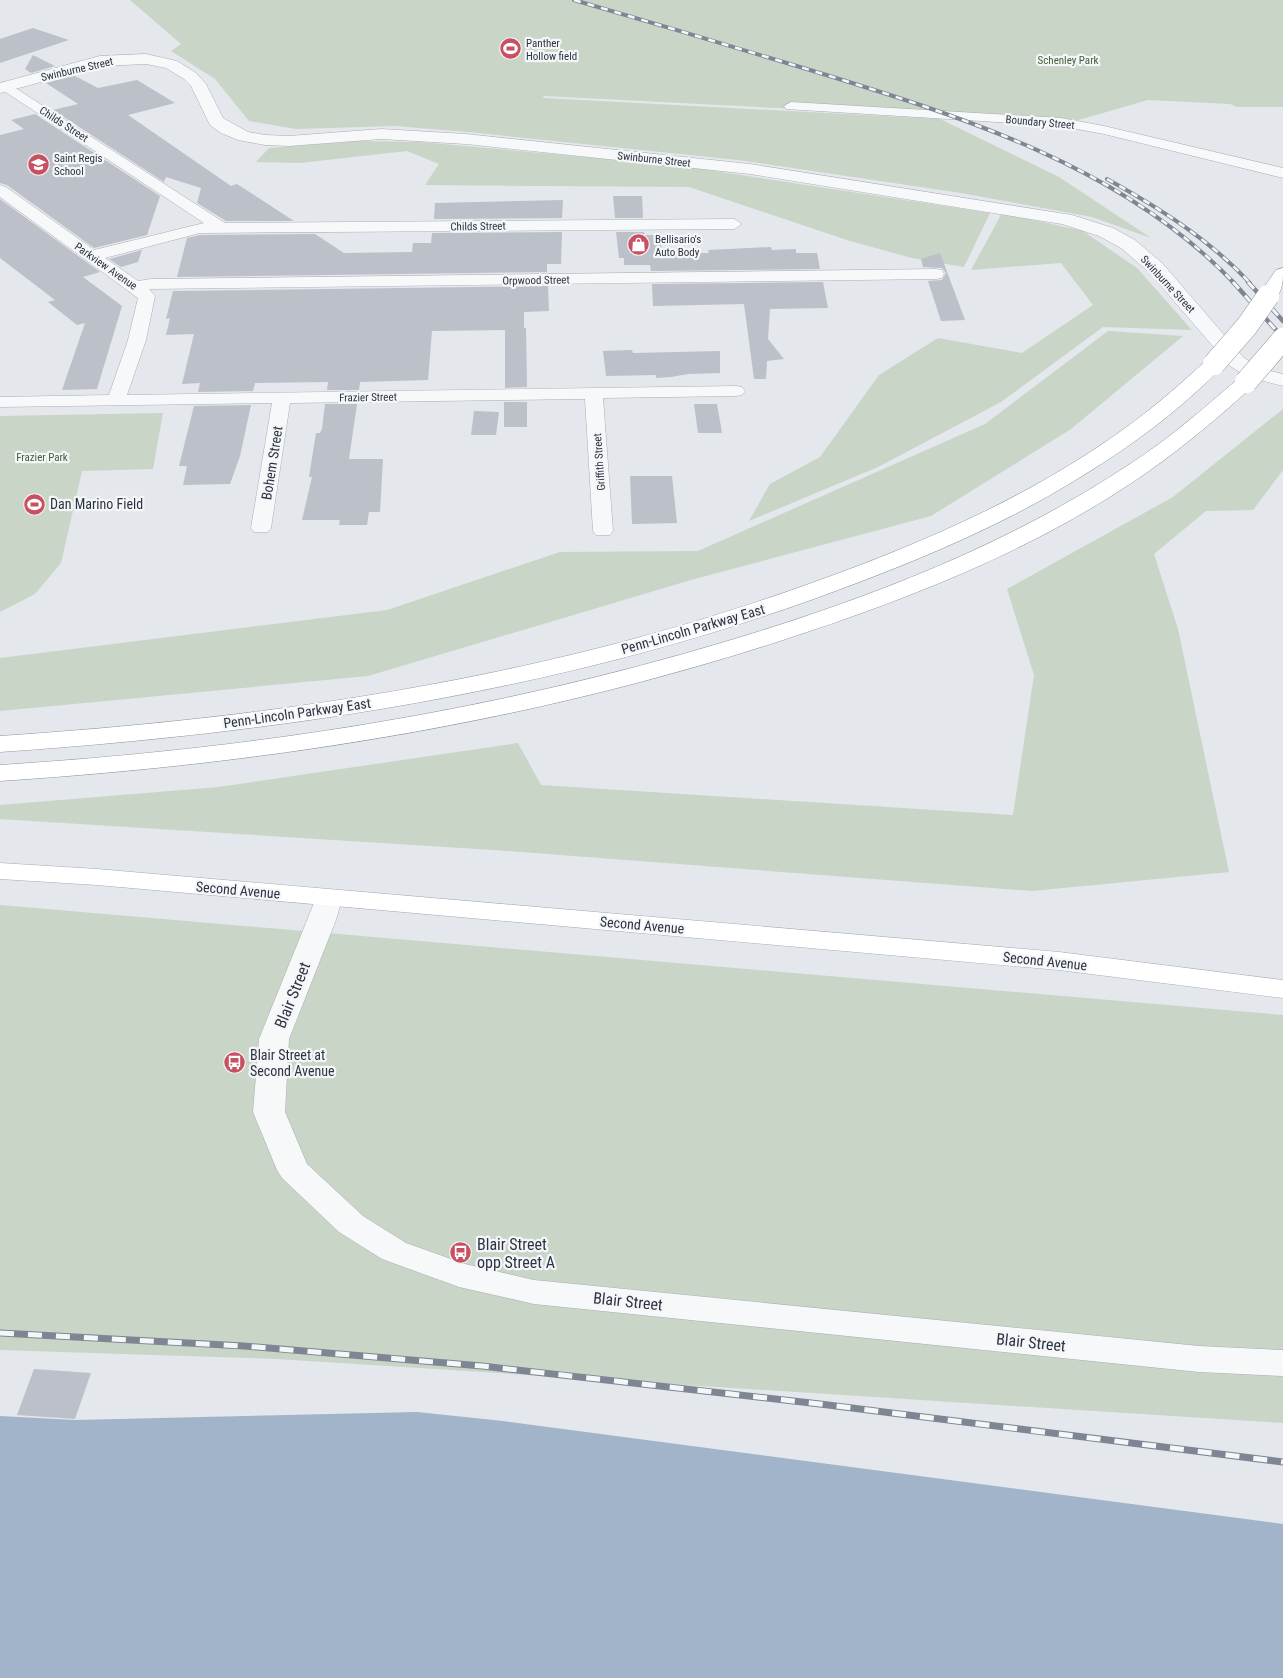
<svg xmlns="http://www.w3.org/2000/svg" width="1283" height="1678" viewBox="0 0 1283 1678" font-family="'Roboto Condensed',sans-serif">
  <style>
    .green { fill: #c9d5c6 }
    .water { fill: #a1b4c9 }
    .building { fill: #bcc0c8 }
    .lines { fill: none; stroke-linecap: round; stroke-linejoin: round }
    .minor-casing { stroke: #a9aeb5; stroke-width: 1 }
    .tertiary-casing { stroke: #a9aeb5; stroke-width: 1 }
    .primary-casing { stroke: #a4abb6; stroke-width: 1 }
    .motorway-casing { stroke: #8c94a1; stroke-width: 1 }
    .minor { fill: #f7f8fa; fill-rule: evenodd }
    .tertiary { fill: #f7f8fa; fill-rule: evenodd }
    .primary { fill: #fff; fill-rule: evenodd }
    .motorway { fill: #fff; fill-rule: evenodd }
    .rail-far2-casing { stroke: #7e8694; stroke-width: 4 }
    .rail-far1-casing { stroke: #7e8694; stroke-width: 4.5 }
    .rail-casing { stroke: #7e8694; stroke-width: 7 }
    .rail-far2 { stroke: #f4f6f8; stroke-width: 2.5; stroke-dasharray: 7; stroke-linecap: butt }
    .rail-far1 { stroke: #f4f6f8; stroke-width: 3; stroke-dasharray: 9; stroke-linecap: butt }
    .rail { stroke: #f4f6f8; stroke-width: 5; stroke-dasharray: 14; stroke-linecap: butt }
    .motorway-bridge-casing { stroke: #8c94a1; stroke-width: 23; stroke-linecap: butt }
    .motorway-bridge { stroke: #fff; stroke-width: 22 }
    .labels { text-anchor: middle; stroke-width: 4.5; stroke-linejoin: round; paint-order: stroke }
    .far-poi-label { font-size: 11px; fill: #2c3443; stroke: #f4f6f8; text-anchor: start }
    .far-park-label { font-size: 11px; fill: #415e3a; stroke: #f4f6f8 }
    .far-street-label { font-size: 11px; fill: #2c3443; stroke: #f4f6f8 }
    .street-label { font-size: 14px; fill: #2c3443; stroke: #f4f6f8 }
    .poi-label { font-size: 14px; fill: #2c3443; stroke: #f4f6f8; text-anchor: start }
    .near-street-label { font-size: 16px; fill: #2c3443; stroke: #f4f6f8 }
    .near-poi-label { font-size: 16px; fill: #2c3443; stroke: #f4f6f8; text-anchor: start }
  </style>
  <rect width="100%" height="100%" fill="#e4e7eb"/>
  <!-- green -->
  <g class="green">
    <polygon points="130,0 1283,0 1283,107 1237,107 1230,104 1148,100 1075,121 982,113 798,109 543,96 544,98 940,119 1059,177 1151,238 1092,217 961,193 738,160 468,132 395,126 296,129 249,121 215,79 171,51 181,44"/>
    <polygon points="358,141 420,142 675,165 990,213 964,267 912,258 850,241 689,187 425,185 439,164 407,151 300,163 256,162 269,148"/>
    <polygon points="1002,213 1083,231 1137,268 1192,330 1103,327 1001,402 878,467 749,521 770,484 820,457 879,375 938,338 1022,353 1093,305 1061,263 971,270"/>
    <polygon points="1108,331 1183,336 1071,429 931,516 691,580 368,676 0,711 0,658 387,610 560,552 698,551 985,424"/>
    <polygon points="1283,409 1283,470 1253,510 1206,511 1154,554 1178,629 1229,872 1032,891 494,850 0,819 0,805 219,787 518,743 541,785 1013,815 1034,675 1007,589 1173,497"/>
    <polygon points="163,413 153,469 82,471 61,563 35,594 0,612 0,416"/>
    <polygon points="0,905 1283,1015 1283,1423 277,1359 0,1350"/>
  </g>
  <!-- water -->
  <polygon class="water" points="417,1412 503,1421 1283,1524 1283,1678 0,1678 0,1416 75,1420"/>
  <!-- building -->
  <g class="building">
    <polygon points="33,28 69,40 0,63 0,39"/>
    <polygon points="33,55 55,66 31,73 25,69"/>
    <polygon points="73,75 98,88 137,80 175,103 128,115 231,186 237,184 294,221 226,221 197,203 201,188 166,177 164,182 53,110 78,104 46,83"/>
    <polygon points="35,114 160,196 147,235 94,248 7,185 0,183 0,135 24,129 11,120"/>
    <polygon points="613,196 642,196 643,218 615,218"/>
    <polygon points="0,199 100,272 83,277 122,306 97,389 62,390 85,323 77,325 48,302 55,300 0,258"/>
    <polygon points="563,200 562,218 434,219 435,203"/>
    <polygon points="562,232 561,264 547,264 547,272 177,277 187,238 200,235 315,234 344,253 412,252 413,243 431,243 432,233"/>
    <polygon points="616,232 644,232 644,235 660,235 662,253 709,253 708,250 771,247 772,250 796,249 796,253 817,253 820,269 651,271 650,265 624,265 624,258 619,258"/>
    <polygon points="142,250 138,262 121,267 109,259"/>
    <polygon points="940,253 965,320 941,321 928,281 942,280 946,273 942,268 923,267 921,259"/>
    <polygon points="823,282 828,308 770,309 768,339 784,359 767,361 766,379 754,379 744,304 653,306 652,284"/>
    <polygon points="548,286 549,311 524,312 524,328 526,328 527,387 505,388 505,330 432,331 428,380 360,382 359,390 327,390 328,382 255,383 253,391 198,392 200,383 182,384 194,334 166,335 170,318 166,319 173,291"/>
    <polygon points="632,350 633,353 720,351 720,373 688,374 671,377 656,378 656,375 606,376 603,351"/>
    <rect x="504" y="402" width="23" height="25"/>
    <polygon points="325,404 357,404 349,459 383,459 380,512 369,512 367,525 339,525 340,520 302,520 312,477 309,477 316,433 320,433 322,429"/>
    <polygon points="694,404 717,404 722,433 698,433"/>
    <polygon points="251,405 240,456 230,484 183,485 187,466 179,466 194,406"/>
    <polygon points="474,411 499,412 496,435 471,435"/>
    <polygon points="630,476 672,476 677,523 632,524"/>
    <polygon points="34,1369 91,1373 75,1419 17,1415"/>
  </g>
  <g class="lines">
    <defs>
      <g id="minor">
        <polygon points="6,82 225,223 734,219 742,224 734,229 200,233 105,258 138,281 151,279 936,269 942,270 944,274 942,278 936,279 149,289 155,296 146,340 127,395 736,386 742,387 745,391 742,395 736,396 603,398 613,531 610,535 596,535 593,531 585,399 290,403 271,528 268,532 254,532 251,528 272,403 0,407 0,397 109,395 128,340 138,298 0,197 0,185 6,187 94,250 204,223 1,89 1,83"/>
        <polygon points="791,102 1061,118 1104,126 1283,168 1283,178 1104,134 1061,126 786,109 784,106"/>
      </g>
      <g id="tertiary">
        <polygon points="146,54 177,61 196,73 206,84 223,118 248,132 265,135 289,136 381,129 466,134 750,164 1072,215 1113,228 1135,240 1163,264 1244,358 1262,369 1283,374 1283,386 1248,377 1230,366 1149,272 1121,248 1099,236 1062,224 750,174 466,144 381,139 289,146 265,145 238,140 221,133 210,125 191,86 184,79 166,68 146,64 101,66 0,93 0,83 100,56"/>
        <polygon points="328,890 338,893 342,899 336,920 289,1039 285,1112 307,1164 363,1216 406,1243 465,1264 534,1280 1199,1346 1283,1350 1283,1376 1199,1372 534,1304 459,1287 382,1259 339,1232 282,1178 277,1170 253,1112 259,1039 318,893"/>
      </g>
      <polygon id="primary" points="0,863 97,869 1059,952 1283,980 1283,998 1059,970 97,885 0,879"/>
      <g id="motorway">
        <path d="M 1283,268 C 1283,282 1283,289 1275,300 L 1261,300 L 1258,296 L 1276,270 Z"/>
        <path d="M 1214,358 L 1221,360 L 1224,364 C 1216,374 1206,383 1196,392 C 1159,426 1117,455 1074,481 C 992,531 902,567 811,600 C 550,693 276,733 0,752 L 0,736 C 269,718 536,680 792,590 C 909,549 1027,500 1128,426 C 1156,406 1181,383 1207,360 Z"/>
        <path d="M 1246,376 L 1253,378 L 1256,382 L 1253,386 C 1220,416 1186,445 1149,471 C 1045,544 924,593 804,633 C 542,721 275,763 0,781 L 0,765 C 251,749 489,713 731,640 C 870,598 1008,545 1130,464 C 1169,439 1204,408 1239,378 Z"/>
      </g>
    </defs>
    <!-- minor casing -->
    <use href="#minor" class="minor-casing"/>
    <!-- tertiary casing -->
    <use href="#tertiary" class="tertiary-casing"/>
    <!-- primary casing -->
    <use href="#primary" class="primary-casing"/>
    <!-- motorway casing -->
    <use href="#motorway" class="motorway-casing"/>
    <!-- minor -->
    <use href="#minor" class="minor"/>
    <!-- tertiary -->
    <use href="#tertiary" class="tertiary"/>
    <!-- primary -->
    <use href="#primary" class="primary"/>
    <!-- motorway -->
    <use href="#motorway" class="motorway"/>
    <defs>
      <g id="rail-far2">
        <path d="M 574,0 C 653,23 731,46 810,70 C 960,116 1123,166 1234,283"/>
        <path d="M 1107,179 C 1159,208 1209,239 1250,283"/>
      </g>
      <g id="rail-far1">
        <polyline points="1233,282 1283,338"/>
        <polyline points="1248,282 1283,321"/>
      </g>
      <polyline id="rail" points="0,1333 244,1346 482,1366 820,1404 1283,1462"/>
    </defs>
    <!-- rail-far2 casing -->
    <use href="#rail-far2" class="rail-far2-casing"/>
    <!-- rail-far1 casing -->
    <use href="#rail-far1" class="rail-far1-casing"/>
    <!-- rail casing -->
    <use href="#rail" class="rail-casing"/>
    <!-- rail-far2 -->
    <use href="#rail-far2" class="rail-far2"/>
    <!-- rail-far1 -->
    <use href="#rail-far1" class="rail-far1"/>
    <!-- rail -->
    <use href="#rail" class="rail"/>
    <defs>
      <g id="motorway-bridge">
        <polyline points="1214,364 1247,326 1268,296"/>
        <polyline points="1246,382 1283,339"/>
      </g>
    </defs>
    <!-- motorway-bridge casing -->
    <use href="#motorway-bridge" class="motorway-bridge-casing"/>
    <!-- motorway-bridge -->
    <use href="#motorway-bridge" class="motorway-bridge"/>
  </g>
  <!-- icons -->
  <defs>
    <symbol id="stadium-disc" viewBox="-11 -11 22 22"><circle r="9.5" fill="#c85161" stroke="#f4f6f8"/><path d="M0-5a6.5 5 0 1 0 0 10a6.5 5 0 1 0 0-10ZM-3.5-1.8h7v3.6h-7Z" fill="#fff"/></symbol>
    <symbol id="school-disc" viewBox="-11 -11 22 22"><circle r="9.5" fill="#c85161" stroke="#f4f6f8"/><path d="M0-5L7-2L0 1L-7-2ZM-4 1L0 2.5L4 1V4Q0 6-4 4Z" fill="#fff"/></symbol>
    <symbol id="shop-disc" viewBox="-11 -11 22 22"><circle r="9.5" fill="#c85161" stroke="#f4f6f8"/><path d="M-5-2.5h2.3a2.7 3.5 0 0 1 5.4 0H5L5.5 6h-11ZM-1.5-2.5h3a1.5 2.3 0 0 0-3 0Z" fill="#fff"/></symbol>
    <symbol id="bus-disc" viewBox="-11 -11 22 22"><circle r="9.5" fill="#c85161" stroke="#f4f6f8"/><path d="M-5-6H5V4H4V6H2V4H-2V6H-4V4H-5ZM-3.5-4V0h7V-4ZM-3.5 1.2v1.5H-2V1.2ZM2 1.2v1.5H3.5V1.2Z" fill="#fff"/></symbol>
  </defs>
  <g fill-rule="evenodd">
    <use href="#stadium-disc" x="498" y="36" width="25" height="25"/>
    <use href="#school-disc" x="26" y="152" width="25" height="25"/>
    <use href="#shop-disc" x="626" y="232" width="25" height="25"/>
    <use href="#stadium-disc" x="22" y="492" width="25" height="25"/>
    <use href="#bus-disc" x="222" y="1050" width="25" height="25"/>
    <use href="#bus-disc" x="448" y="1240" width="25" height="25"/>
  </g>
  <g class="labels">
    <!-- far-poi labels -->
    <g class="far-poi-label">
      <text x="526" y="47">Panther<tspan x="526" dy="13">Hollow field</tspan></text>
      <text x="54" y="162">Saint Regis<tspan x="54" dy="13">School</tspan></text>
      <text x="655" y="243">Bellisario's<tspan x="655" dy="13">Auto Body</tspan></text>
    </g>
    <!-- far-park labels -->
    <g class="far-park-label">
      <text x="1068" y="64">Schenley Park</text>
      <text x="42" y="461">Frazier Park</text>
    </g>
    <!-- far-street labels -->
    <g class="far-street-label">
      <text transform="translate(77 69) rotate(-13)" y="4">Swinburne Street</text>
      <text transform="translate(1040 122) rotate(5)" y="4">Boundary Street</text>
      <text transform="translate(64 124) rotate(33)" y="4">Childs Street</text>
      <text transform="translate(654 159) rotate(6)" y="4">Swinburne Street</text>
      <text transform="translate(478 226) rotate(-1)" y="4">Childs Street</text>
      <text transform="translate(106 266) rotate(35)" y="4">Parkview Avenue</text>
      <text transform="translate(536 280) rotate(-1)" y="4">Orpwood Street</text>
      <text transform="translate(1168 284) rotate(47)" y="4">Swinburne Street</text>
      <text transform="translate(368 397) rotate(-1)" y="4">Frazier Street</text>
      <text transform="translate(599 462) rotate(-94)" y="4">Griffith Street</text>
    </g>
    <!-- street labels -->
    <g class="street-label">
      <text transform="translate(272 463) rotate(-81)" y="5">Bohem Street</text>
      <text transform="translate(693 629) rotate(-16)" y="5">Penn-Lincoln Parkway East</text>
      <text transform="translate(297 713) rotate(-8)" y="5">Penn-Lincoln Parkway East</text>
      <text transform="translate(238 890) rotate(5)" y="5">Second Avenue</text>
      <text transform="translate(642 925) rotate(5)" y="5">Second Avenue</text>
      <text transform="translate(1045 961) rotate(6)" y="5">Second Avenue</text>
    </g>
    <!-- poi labels -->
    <g class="poi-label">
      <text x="50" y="509">Dan Marino Field</text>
      <text x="250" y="1060">Blair Street at<tspan x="250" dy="16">Second Avenue</tspan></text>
    </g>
    <!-- near-street labels -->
    <g class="near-street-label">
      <text transform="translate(292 995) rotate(-68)" y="6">Blair Street</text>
      <text transform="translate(628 1301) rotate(6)" y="6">Blair Street</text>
      <text transform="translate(1031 1342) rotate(6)" y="6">Blair Street</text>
    </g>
    <!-- near-poi labels -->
    <g class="near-poi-label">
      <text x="477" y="1250">Blair Street<tspan x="477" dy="18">opp Street A</tspan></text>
    </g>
  </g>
</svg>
